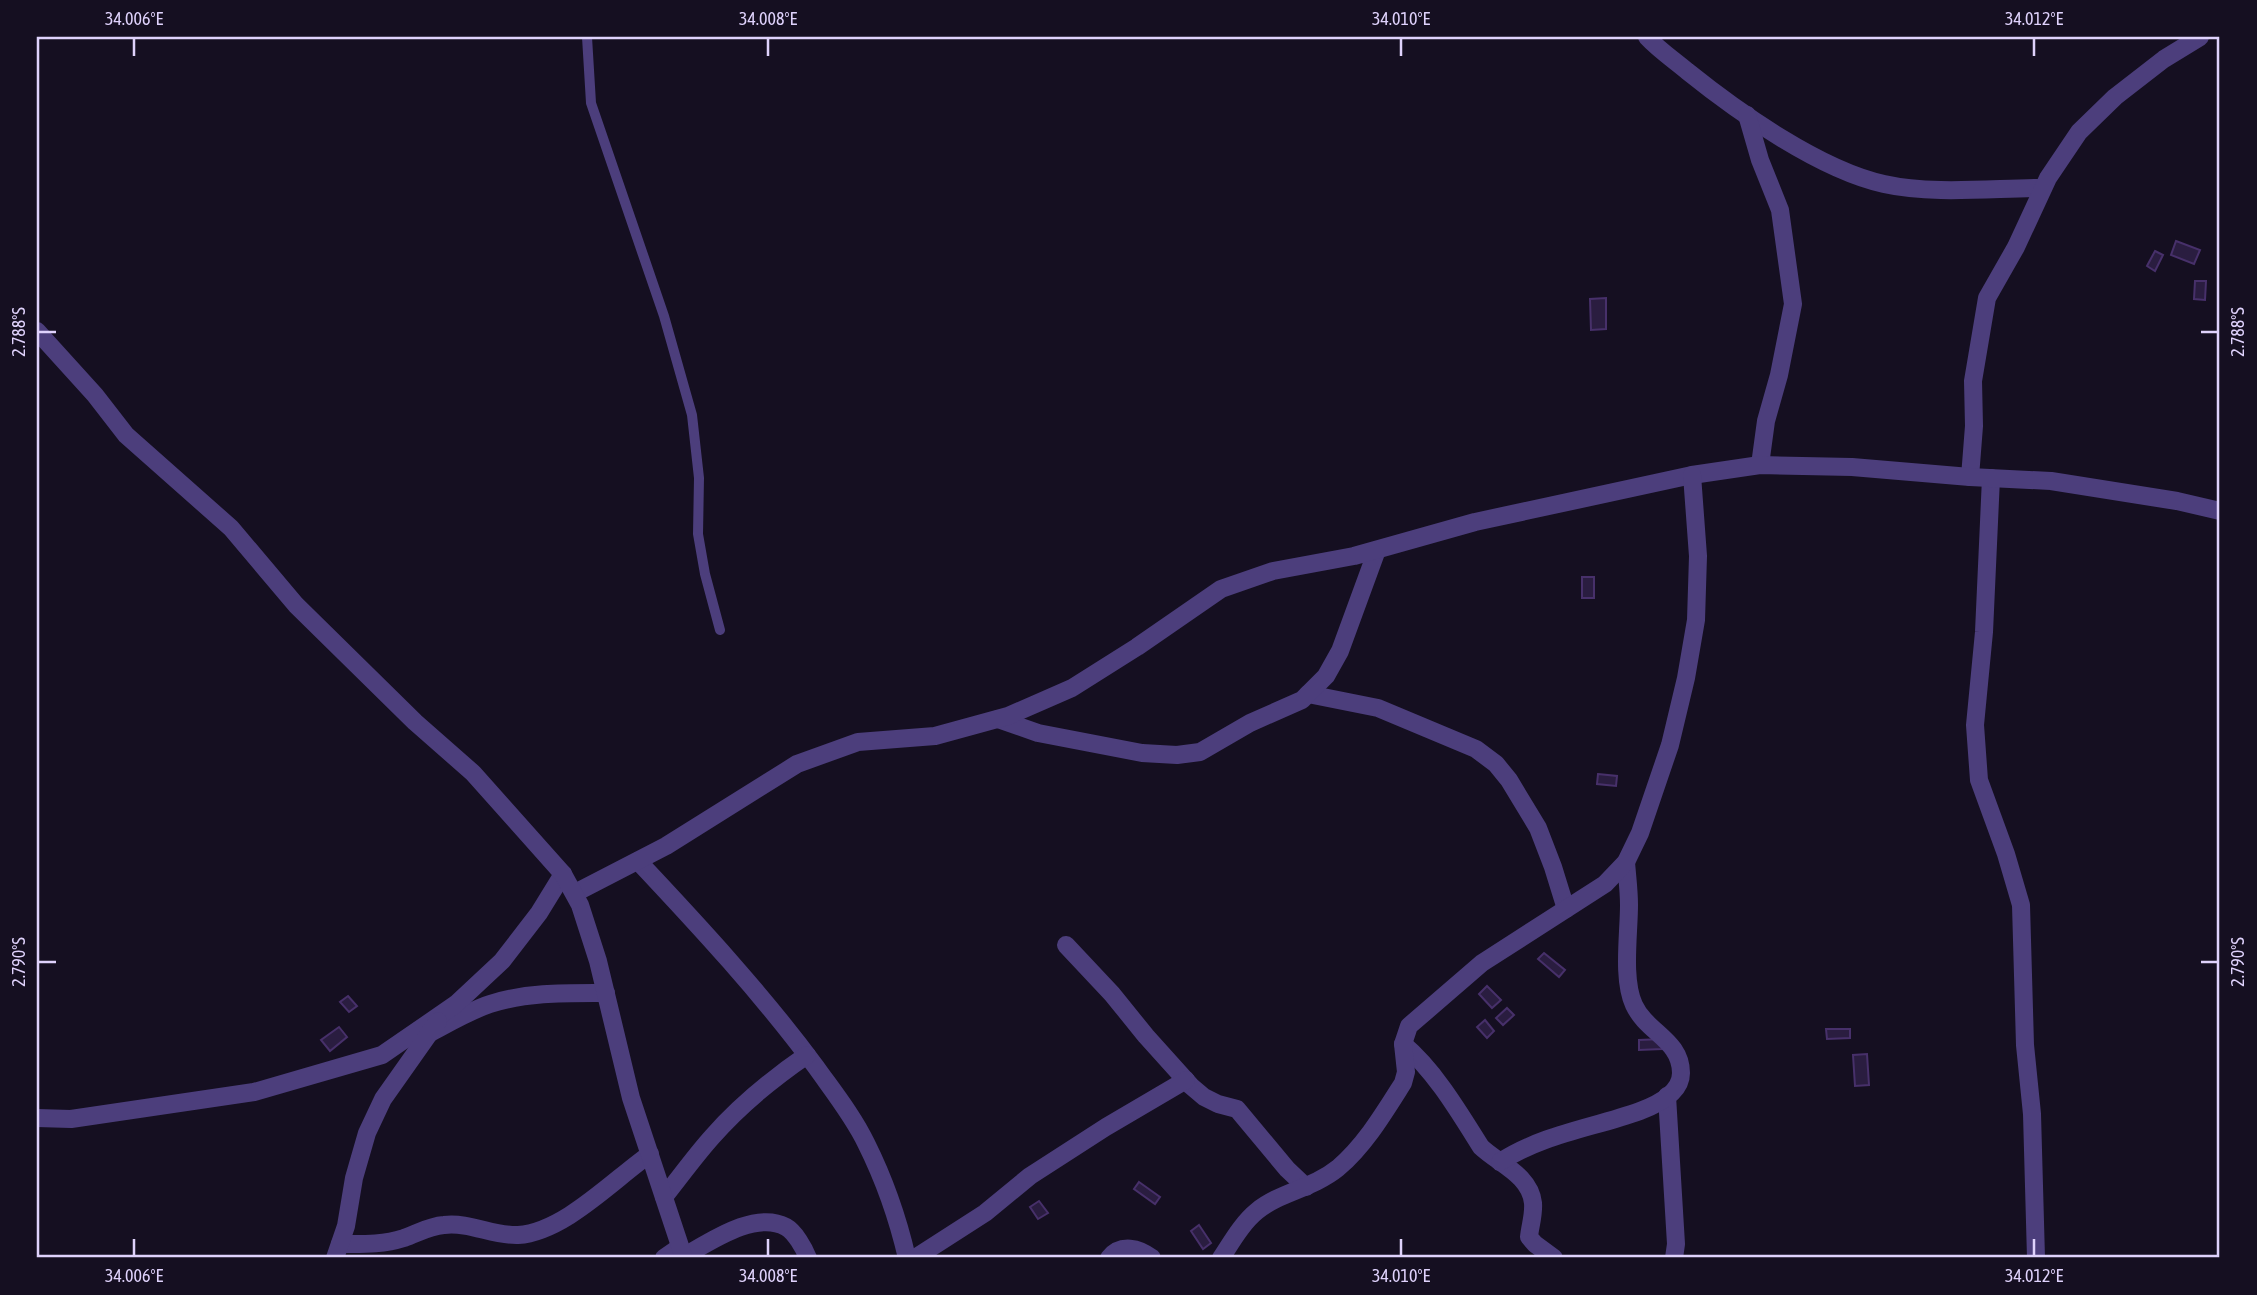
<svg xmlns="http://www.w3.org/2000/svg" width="2257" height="1295" viewBox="0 0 2257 1295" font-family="'Asap Condensed',sans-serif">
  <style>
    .building { fill: #2a1d40; stroke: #47306a; stroke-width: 2 }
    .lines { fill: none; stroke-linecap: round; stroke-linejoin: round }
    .service { stroke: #4c3e7c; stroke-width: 10 }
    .minor { stroke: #4c3e7c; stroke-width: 18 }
    .tertiary { stroke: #4c3e7c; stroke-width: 18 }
    .ticks { fill: none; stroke: #dfd2fc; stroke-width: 2.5 }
    .neatline { fill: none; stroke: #dfd2fc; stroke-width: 2.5 }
    .ticks-label { font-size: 18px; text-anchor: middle; fill: #dfd2fc }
  </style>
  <rect width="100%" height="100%" fill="#150f21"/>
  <!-- building -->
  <g class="building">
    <polygon points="2176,241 2200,250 2194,264 2171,255"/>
    <polygon points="2155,251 2163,255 2155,271 2147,266"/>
    <polygon points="2195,281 2206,281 2205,300 2194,299"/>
    <polygon points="1606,298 1606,329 1591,330 1590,299"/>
    <rect x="1582" y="577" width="12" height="21"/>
    <polygon points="1598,774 1617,776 1616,786 1597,784"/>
    <polygon points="1544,953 1565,970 1559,977 1538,959"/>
    <polygon points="1487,986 1501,1000 1492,1008 1479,994"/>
    <polygon points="348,996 357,1006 349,1012 340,1002"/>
    <polygon points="1507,1008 1514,1015 1503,1025 1496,1018"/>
    <polygon points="1485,1020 1494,1031 1487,1038 1477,1027"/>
    <polygon points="339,1027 347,1037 330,1051 321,1040"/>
    <polygon points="1826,1029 1850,1029 1850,1038 1827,1039"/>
    <polygon points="1662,1039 1662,1049 1639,1050 1639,1040"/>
    <polygon points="1867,1054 1869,1085 1855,1086 1853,1055"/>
    <polygon points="1139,1182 1160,1197 1155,1204 1134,1189"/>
    <polygon points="1039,1201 1048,1213 1038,1219 1030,1207"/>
    <polygon points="1199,1225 1211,1243 1203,1249 1191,1231"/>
  </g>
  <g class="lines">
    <!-- service -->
    <polyline class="service" points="587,37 591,103 664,316 692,415 699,478 698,534 705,574 720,630"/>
    <!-- minor -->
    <g class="minor">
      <path d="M 1647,37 C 1659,50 1674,60 1687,71 C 1738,112 1820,170 1884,184 C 1933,195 1993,188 2043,188"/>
      <polyline points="1747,115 1760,160 1780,210 1793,304 1779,375 1766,421 1760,465"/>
      <polyline points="1970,477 1974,426 1973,381 1987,298 2016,247 2048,178 2079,132 2115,97 2164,59 2200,37"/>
      <polyline points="1991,478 1984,632 1975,725 1979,780 2006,854 2021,905 2025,1045 2032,1114 2036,1258"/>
      <polyline points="1308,694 1378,708 1476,749 1496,764 1509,780 1538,828 1553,867 1566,909"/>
      <polyline points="998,719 1038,733 1142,753 1177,755 1200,752 1250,723 1302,700 1326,676 1340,651 1377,550"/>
      <path d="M 638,861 C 700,927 762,994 816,1067 C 833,1091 853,1116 866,1143 C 884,1179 898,1219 907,1258"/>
      <polyline points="575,893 666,846 797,764 858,742 935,736 1008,716 1072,688 1137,647 1221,589 1273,571 1354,556 1475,522 1692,475 1760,465 1852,467 1970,477 2051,481 2177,501 2220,511"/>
      <polyline points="1066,945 1112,994 1146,1036 1191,1086 1204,1097 1218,1104 1237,1109 1287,1169 1306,1187"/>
      <path d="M 430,1033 C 449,1023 469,1011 490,1004 C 527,992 567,993 606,993"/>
      <path d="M 1403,1044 C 1435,1071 1459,1112 1481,1147 C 1499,1164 1530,1175 1533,1203 C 1534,1215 1530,1226 1529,1237 L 1535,1244 L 1554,1258"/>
      <polyline points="1667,1096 1676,1244 1674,1258"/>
      <polyline points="37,1118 71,1119 254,1092 382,1055 456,1004 502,961 539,913 563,874"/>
      <path d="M 1500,1162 C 1543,1134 1593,1128 1640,1111 C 1656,1105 1681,1093 1681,1073 C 1681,1040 1647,1033 1634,1005 C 1622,979 1629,934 1629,905 C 1629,890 1627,876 1626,862"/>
      <path d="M 664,1197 C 680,1177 695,1156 712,1137 C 740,1105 772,1079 807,1055"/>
      <path d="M 340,1244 C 362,1244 382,1245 404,1238 C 418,1233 429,1226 444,1225 C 470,1222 493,1236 518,1235 C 564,1232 613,1180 650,1154"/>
      <path d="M 683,1257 C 710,1242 755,1210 786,1227 C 795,1232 804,1248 808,1258"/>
      <polyline points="335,1258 346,1226 354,1178 367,1133 383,1099 438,1021"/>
      <polyline points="664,1258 680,1247"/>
      <polyline points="915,1258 985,1213 1030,1176 1106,1127 1186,1080"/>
      <path d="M 1109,1258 C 1121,1243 1139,1248 1152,1258"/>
      <path d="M 1221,1258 C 1231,1243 1242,1223 1257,1211 C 1280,1192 1312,1189 1338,1168 C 1365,1145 1384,1113 1403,1083 L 1406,1072 L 1403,1044 L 1409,1026 L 1482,963 L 1605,884 L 1626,862 L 1640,833 L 1670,745 L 1686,678 L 1696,620 L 1698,556 L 1692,475"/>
    </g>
    <!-- tertiary -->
    <polyline class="tertiary" points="37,331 95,395 126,435 231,528 296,605 415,722 473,773 563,874 580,905 598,961 631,1098 684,1258"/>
  </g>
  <!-- ticks -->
  <path class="ticks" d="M 134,38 L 134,56M 768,38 L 768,56M 1401,38 L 1401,56M 2034,38 L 2034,56M 38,332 L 56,332M 2201,332 L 2218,332M 38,962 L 56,962M 2201,962 L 2218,962M 134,1239 L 134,1256M 768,1239 L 768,1256M 1401,1239 L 1401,1256M 2034,1239 L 2034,1256"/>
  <!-- border -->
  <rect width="2257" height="1295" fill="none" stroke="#150f21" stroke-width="77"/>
  <rect x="38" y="38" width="2180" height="1218" class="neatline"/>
  <g class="ticks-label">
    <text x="134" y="25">34.006°E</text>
    <text x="768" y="25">34.008°E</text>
    <text x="1401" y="25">34.010°E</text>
    <text x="2034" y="25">34.012°E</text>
    <text transform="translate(19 332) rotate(-90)" y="6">2.788°S</text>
    <text transform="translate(2238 332) rotate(-90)" y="6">2.788°S</text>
    <text transform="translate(19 962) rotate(-90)" y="6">2.790°S</text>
    <text transform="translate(2238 962) rotate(-90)" y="6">2.790°S</text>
    <text x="134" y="1282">34.006°E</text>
    <text x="768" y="1282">34.008°E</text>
    <text x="1401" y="1282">34.010°E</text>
    <text x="2034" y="1282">34.012°E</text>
  </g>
</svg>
